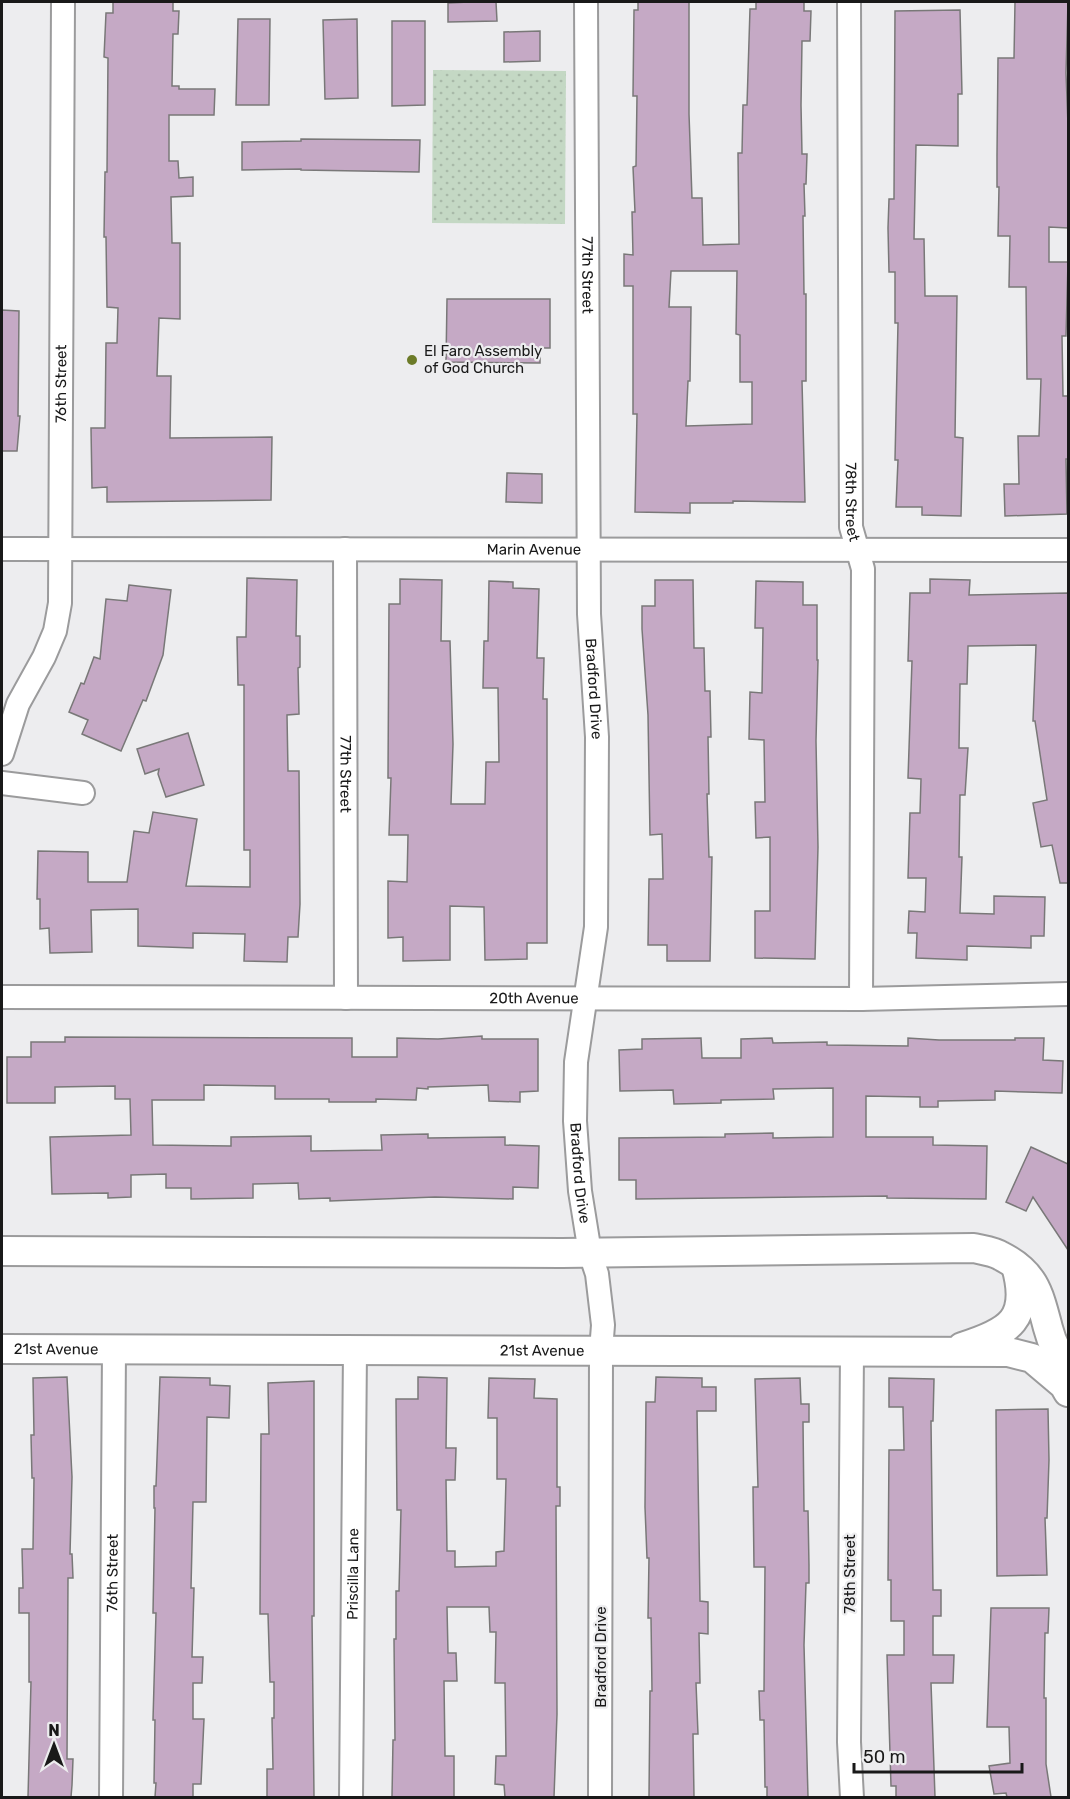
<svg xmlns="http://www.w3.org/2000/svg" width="1070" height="1799" viewBox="0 0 1070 1799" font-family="Rubik,sans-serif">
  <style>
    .grass { fill: url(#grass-dots) }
    .building { fill: #c5a9c5; stroke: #797878; stroke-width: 1.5; fill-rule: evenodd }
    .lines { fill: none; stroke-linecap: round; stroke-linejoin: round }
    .minor-casing { stroke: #9b9b9c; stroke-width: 26 }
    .tertiary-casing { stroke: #9b9b9c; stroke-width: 32 }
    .minor { stroke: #fff; stroke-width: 22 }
    .tertiary { stroke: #fff; stroke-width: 28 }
    .poi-dot { fill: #6c7b28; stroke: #ededef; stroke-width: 2 }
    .labels { text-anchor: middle; stroke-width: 4.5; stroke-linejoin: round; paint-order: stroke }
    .street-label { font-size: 15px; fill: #191919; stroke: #ededef }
    .poi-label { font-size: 15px; fill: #191919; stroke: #ededef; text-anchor: start }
  </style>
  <defs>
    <pattern id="grass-dots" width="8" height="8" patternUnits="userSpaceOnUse" patternTransform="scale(1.5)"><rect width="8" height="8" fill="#c4d8c4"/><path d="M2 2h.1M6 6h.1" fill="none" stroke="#a8b9a8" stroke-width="1.8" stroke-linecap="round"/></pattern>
  </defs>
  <rect width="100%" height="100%" fill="#ededef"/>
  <!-- grass -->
  <polygon class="grass" points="433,70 566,71 565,224 432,223"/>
  <!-- building -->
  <g class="building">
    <polygon points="113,2 173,2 173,11 179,11 178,34 173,34 172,86 179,86 179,89 215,89 214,115 169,115 169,161 178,161 179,178 193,177 193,196 171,197 172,243 180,243 180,319 159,318 157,376 171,376 170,438 272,437 271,500 107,502 107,487 92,488 91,428 105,428 106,343 117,343 118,308 107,307 106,237 104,237 105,172 107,172 108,58 104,57 106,13 113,13"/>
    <polygon points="469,2 496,2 497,21 448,22 448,3"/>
    <path d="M 638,2 L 689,2 L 689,114 L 692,198 L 702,198 L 703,245 L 739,244 L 738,153 L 742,153 L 743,105 L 747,105 L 750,9 L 756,9 L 756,2 L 804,2 L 804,11 L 811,11 L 810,41 L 802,41 L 801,105 L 802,154 L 807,154 L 806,184 L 804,184 L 805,216 L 803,216 L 804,294 L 806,294 L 806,381 L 802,381 L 805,502 L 733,501 L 733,503 L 690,503 L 690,513 L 635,512 L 637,414 L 633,414 L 633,286 L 624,286 L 624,254 L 633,255 L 632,212 L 635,212 L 633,167 L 636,166 L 637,96 L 633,96 L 634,10 L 638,10 ZM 671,271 L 737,271 L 736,334 L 740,335 L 740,382 L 752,382 L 752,424 L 686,426 L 688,381 L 690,381 L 691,307 L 669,307 Z"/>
    <polygon points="1015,2 1068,2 1066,73 1068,125 1068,228 1049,227 1049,262 1068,262 1066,336 1062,336 1063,396 1068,396 1068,459 1066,459 1067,514 1005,516 1004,484 1019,484 1018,436 1039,436 1041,379 1027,379 1026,287 1009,287 1010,236 998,236 999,187 997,187 997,156 998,58 1014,58"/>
    <polygon points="960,10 962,94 958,94 958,146 916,145 914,239 924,239 925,296 957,296 955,437 963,438 961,516 922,515 922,507 896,507 898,460 895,460 898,323 895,323 895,272 889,272 888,228 889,199 894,199 895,11"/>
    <polygon points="238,19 270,19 269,105 236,105"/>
    <polygon points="357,19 358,98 325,99 323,20"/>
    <polygon points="392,21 425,21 425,105 392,106"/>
    <polygon points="540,31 540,61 504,62 504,32"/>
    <polygon points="301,139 420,140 419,172 301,170 301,169 242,170 242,142 301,141"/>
    <polygon points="447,299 550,299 550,348 540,348 540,363 446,362"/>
    <polygon points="2,310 19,311 18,416 20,416 17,451 2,451"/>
    <polygon points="507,473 542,474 542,503 506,502"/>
    <polygon points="247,578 297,580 296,636 300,636 300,667 298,668 299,714 287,715 288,771 299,771 300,904 298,937 288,937 287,962 244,961 245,934 193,933 193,948 138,946 138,909 91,910 92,952 50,953 49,928 40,929 40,899 37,899 38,851 88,852 88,882 127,882 134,831 149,833 153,812 197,819 186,886 250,887 250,850 244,850 244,685 238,685 237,637 246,637"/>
    <polygon points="400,579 442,580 441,641 450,641 453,744 451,804 485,804 486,762 499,762 498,688 483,688 484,641 488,641 489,581 513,582 513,588 539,589 537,658 544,658 543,699 547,699 547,943 527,943 527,959 485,960 484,907 450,906 450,960 403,961 403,937 388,938 388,881 407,882 408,835 389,835 391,778 388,778 389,604 400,604"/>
    <polygon points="930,579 970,580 969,595 1068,593 1068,883 1060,883 1052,845 1041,847 1033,803 1047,800 1035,721 1033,721 1036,645 968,646 967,684 960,684 959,748 968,748 965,795 960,795 959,857 962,857 960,913 994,914 994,896 1045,897 1044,936 1031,936 1031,948 967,946 967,960 916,958 917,933 908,933 909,911 925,912 926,878 908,878 910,813 920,813 921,779 908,778 912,661 908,661 910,593 930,593"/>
    <polygon points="655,580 693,580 694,648 704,648 705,691 710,691 711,737 708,737 709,794 707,794 709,857 712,857 710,961 667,961 667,945 648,945 649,879 663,879 662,834 650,835 648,715 642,629 642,606 655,606"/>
    <polygon points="756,581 803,582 803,605 817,605 817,660 818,660 816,741 818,847 815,959 755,958 755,911 770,911 770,837 756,838 755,802 765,802 764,740 749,739 750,692 762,693 763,628 755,628"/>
    <polygon points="129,585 171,590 163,655 146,701 143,700 121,751 82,734 88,720 69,712 81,683 84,684 94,657 100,659 106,599 127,601"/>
    <polygon points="188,733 204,785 166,797 158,774 159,769 145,774 137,749"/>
    <polygon points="482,1036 482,1039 538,1039 538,1091 520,1092 520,1102 489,1101 488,1085 428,1087 428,1089 417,1088 416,1100 376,1099 376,1102 329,1102 329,1099 275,1099 275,1086 204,1085 204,1100 152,1100 153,1145 231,1146 231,1137 311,1136 311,1151 382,1150 381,1135 428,1134 428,1138 505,1137 505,1145 539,1146 538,1188 513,1187 513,1199 435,1197 330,1201 330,1198 299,1199 298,1183 253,1184 253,1198 191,1199 191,1188 166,1188 166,1174 131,1175 131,1197 108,1198 108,1193 52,1194 50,1137 131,1135 130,1099 115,1099 115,1086 55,1087 55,1103 7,1103 7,1057 31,1057 31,1042 65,1042 65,1037 352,1038 352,1057 397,1057 397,1038 438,1039"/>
    <polygon points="701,1038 702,1058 741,1058 741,1039 772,1038 773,1043 827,1042 827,1045 908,1046 908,1038 939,1040 1015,1040 1015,1038 1044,1038 1043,1060 1063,1061 1062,1093 995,1091 995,1100 938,1101 938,1107 920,1107 920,1097 866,1096 866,1137 933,1137 933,1145 987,1146 986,1199 887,1198 887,1196 636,1199 636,1180 619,1180 619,1138 725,1137 725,1134 773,1133 773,1138 833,1137 833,1088 773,1089 774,1099 721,1100 721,1103 674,1104 673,1090 620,1091 619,1050 642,1049 642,1039"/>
    <polygon points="1031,1147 1068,1164 1068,1250 1033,1197 1026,1211 1006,1202"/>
    <polygon points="67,1377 72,1477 70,1554 72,1554 73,1578 68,1578 67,1759 73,1759 72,1785 71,1797 28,1797 31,1682 29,1682 29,1613 19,1613 19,1588 23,1588 22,1549 33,1549 34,1478 32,1478 31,1435 34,1435 33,1378"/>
    <polygon points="160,1377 210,1378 210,1385 230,1386 229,1418 207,1417 206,1502 193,1502 191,1588 194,1588 192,1657 203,1657 202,1683 193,1683 193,1719 204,1719 201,1784 193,1784 193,1797 155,1797 156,1783 154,1783 155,1720 153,1720 156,1613 153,1613 155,1508 154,1508 154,1486 156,1486"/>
    <polygon points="418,1377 447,1378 446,1448 456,1448 455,1480 446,1480 447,1551 455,1551 455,1567 496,1566 496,1552 504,1551 506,1479 497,1479 497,1418 488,1418 489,1378 535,1379 534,1398 557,1399 557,1487 560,1487 560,1506 556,1506 557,1714 554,1797 505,1797 504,1785 495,1784 496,1756 506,1756 505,1683 495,1683 496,1632 490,1632 489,1607 447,1607 448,1653 456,1653 457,1681 444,1681 445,1756 454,1756 454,1797 392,1797 393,1740 395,1740 394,1639 396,1639 396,1591 399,1591 401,1510 397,1510 396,1399 418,1399"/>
    <polygon points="656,1377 702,1378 702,1387 716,1387 716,1411 697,1411 700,1601 708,1602 708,1634 699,1633 700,1683 696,1683 698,1734 693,1734 694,1797 649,1797 650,1691 652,1691 651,1618 648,1618 649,1558 647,1558 645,1507 646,1402 655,1402"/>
    <polygon points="800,1378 801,1404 809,1404 809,1422 803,1422 804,1511 808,1511 809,1565 809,1583 806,1583 804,1645 808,1797 767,1797 767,1787 765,1787 764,1720 760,1720 759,1691 764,1691 765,1567 754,1567 753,1487 758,1487 755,1379"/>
    <polygon points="889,1378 934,1379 933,1421 931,1421 933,1590 941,1590 941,1616 933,1616 933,1655 954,1655 953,1683 931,1683 935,1797 896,1797 896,1786 891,1786 887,1655 904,1655 904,1621 891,1621 891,1580 888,1580 889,1450 904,1450 903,1407 889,1407"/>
    <polygon points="314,1381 314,1616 312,1616 314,1797 267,1797 267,1769 273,1769 272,1718 274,1718 274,1682 270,1682 268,1614 260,1614 261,1434 269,1434 268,1383"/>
    <polygon points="1048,1409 1049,1460 1047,1518 1045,1518 1047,1575 997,1576 996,1410"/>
    <polygon points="991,1608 1049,1608 1048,1633 1045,1633 1044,1698 1046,1698 1046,1764 1051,1797 1007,1797 1006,1793 994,1794 989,1766 1010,1763 1009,1727 987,1727"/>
  </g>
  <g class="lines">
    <defs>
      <g id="minor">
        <path id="s1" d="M 586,2 L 589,614 L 597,737 L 596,927 L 576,1062 L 575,1121 L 580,1191 L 590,1253 L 597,1274 L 603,1325 L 601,1351 L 600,1798"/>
        <path id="s2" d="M 849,2 L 851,527 L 863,569 L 861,999"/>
        <path id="s3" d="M 2,549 L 1068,550"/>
        <path id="s4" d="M 345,549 L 346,998"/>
        <path id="s5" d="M 2,754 L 18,704 L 44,657 L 55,631 L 60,603 L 63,2"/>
        <polyline points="2,783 83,793"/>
        <path id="s6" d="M 2,997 L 861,999 L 1068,994"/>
        <polyline points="852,1351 849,1742 852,1798"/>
        <path id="s7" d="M 111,1798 L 114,1349"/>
        <path id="s8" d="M 351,1798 L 355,1350"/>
      </g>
      <g id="tertiary">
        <path d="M 2,1251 L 562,1253 L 974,1248 C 982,1250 993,1251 1001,1256 C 1035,1273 1039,1294 1048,1328 C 1052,1344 1059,1357 1068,1370"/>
        <path d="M 962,1347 C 1010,1332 1031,1319 1016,1266"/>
        <path id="s9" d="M 2,1349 L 1008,1352 L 1032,1358 L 1064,1385 L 1068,1392"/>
      </g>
    </defs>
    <!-- minor casing -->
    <use href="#minor" class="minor-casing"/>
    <!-- tertiary casing -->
    <use href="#tertiary" class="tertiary-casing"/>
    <!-- minor -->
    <use href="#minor" class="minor"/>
    <!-- tertiary -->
    <use href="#tertiary" class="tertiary"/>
  </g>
  <!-- markers -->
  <circle class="poi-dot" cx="412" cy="360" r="6"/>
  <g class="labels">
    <!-- street labels -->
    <g class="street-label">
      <text dy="5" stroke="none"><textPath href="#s1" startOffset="273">77th Street</textPath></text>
      <text dy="5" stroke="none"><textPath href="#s5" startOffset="382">76th Street</textPath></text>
      <text dy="5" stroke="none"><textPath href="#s2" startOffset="500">78th Street</textPath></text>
      <text dy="5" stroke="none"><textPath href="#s3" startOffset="532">Marin Avenue</textPath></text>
      <text dy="5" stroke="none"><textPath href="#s1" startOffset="687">Bradford Drive</textPath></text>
      <text dy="5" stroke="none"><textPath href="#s4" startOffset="225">77th Street</textPath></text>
      <text dy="5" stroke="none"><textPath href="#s6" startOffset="532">20th Avenue</textPath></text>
      <text dy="5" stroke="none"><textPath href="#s1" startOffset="1173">Bradford Drive</textPath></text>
      <text dy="5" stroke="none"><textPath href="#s9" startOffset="54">21st Avenue</textPath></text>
      <text dy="5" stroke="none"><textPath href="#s9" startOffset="540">21st Avenue</textPath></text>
      <text dy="5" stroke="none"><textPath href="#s7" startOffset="225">76th Street</textPath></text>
      <text dy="5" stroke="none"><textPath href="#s8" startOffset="224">Priscilla Lane</textPath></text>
      <text transform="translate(850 1574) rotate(-90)" y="5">78th Street</text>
      <text transform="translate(601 1657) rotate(-90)" y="5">Bradford Drive</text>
    </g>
    <!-- poi labels -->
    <g class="poi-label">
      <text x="424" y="356">El Faro Assembly<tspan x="424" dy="17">of God Church</tspan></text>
    </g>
  </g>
  <!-- border -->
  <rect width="1070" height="1799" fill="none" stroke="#191919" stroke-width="6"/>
  <!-- north arrow -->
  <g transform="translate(54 1745)" stroke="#ededef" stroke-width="4.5" paint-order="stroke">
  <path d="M0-4.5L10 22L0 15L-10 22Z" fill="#191919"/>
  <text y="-9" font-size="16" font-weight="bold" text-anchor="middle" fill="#191919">N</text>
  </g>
  <!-- scale -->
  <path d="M854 1763v9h168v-9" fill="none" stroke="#191919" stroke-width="3"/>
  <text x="863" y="1763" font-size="18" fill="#191919" stroke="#ededef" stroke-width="4.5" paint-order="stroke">50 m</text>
</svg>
